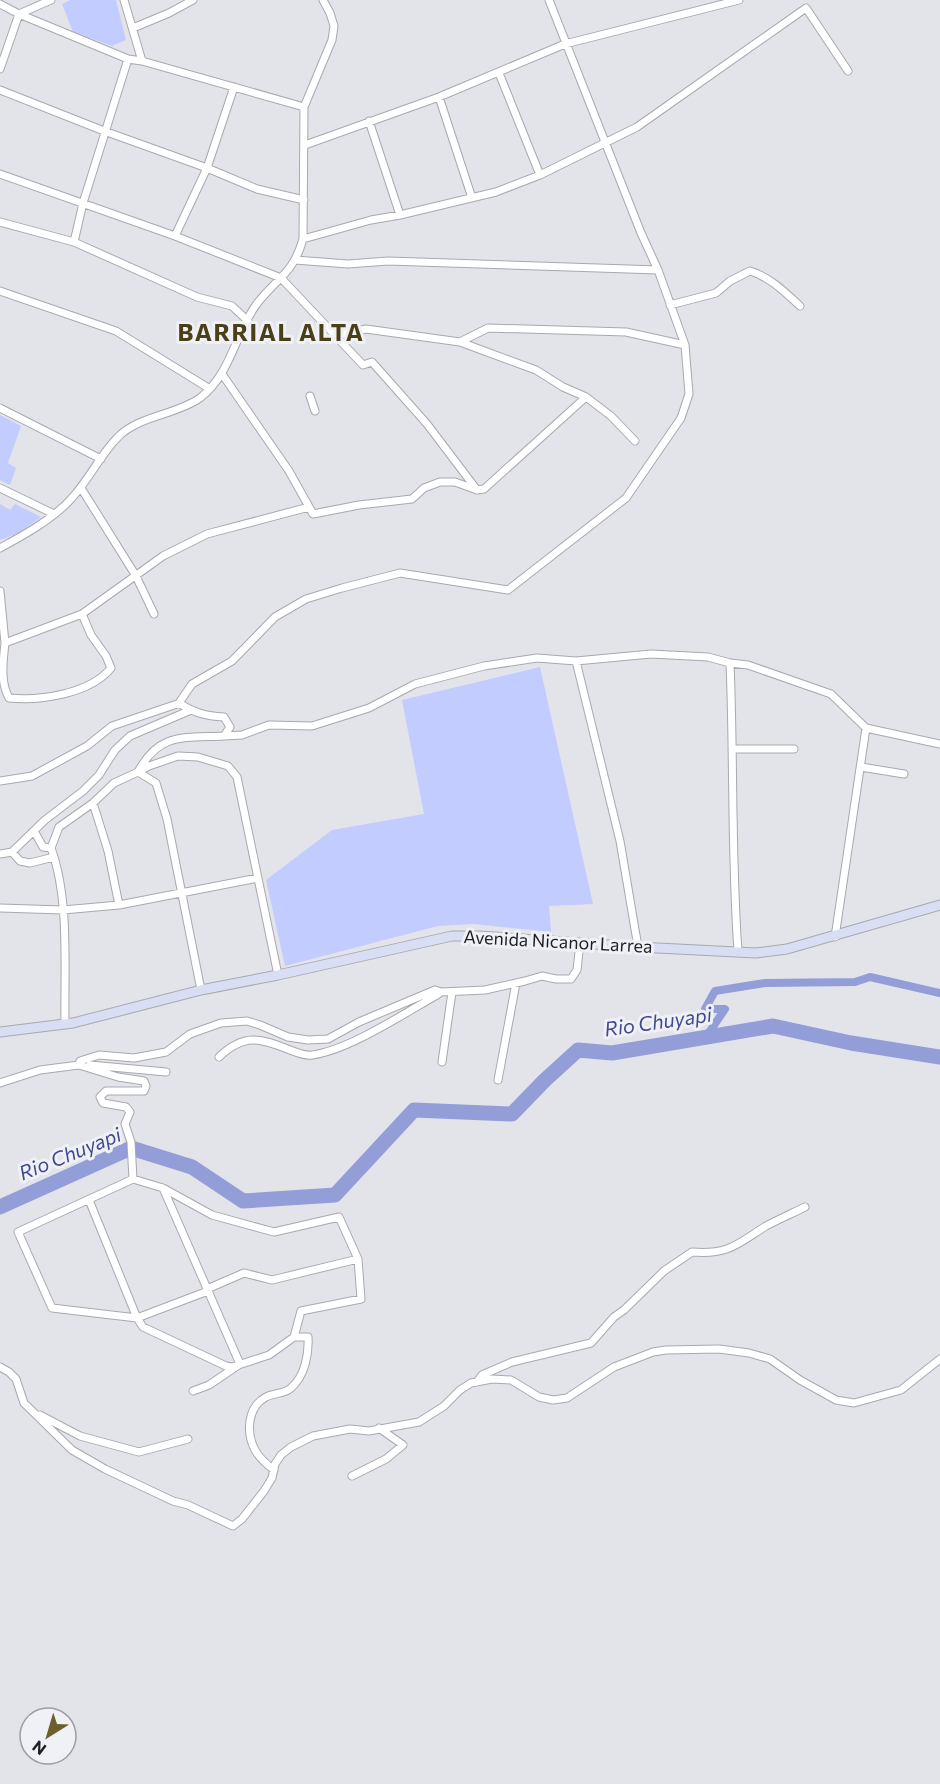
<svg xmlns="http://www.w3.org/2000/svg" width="940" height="1784" font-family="Commissioner,sans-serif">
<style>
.green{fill:#c2ccfe}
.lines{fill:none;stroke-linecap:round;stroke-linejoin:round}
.canal{stroke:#939ed8;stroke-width:8}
.river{stroke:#939ed8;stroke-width:15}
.street-casing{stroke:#a8a9af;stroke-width:9}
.secondary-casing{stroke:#a8a9af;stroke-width:11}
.street{stroke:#fff;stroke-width:7}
.secondary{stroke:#dadef4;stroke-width:9}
.labels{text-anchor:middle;stroke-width:6;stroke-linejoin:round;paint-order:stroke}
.street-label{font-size:18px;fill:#1f1f21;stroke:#eff1f7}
.water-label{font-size:20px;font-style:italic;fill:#404990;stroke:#eff1f7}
.district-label{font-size:24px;font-weight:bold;letter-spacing:1.5px;fill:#4a4017;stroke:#eff1f7}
</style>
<rect width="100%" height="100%" fill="#e2e4e9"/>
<path class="green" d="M70,0H116L126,40L112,46L73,32L62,4Z
M0,415L21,426L8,463L16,468L10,485L0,480Z
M0,504L10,510L15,504L41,517L19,533L0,540Z
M540,667L593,904L549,906L551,932L474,924L438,926L285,966L266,880L332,830L424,814L402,700Z"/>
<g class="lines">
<path class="canal" d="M706,1037L725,1009H705L715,991L765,983L855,982L870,977L940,993"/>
<path class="river" d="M0,1207L131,1148L192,1167L243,1201L335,1195L414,1110L512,1114L545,1080L578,1050L612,1053L773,1026L851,1043L940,1057"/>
<defs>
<path id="street" d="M124,0L142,61
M0,4L19,14L128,59L142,61L304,107
M133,28L169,13L193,0
M0,69L19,14L51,0
M499,73L540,175
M0,90L104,131L207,168L257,189L304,200
M439,97L472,198
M369,121L400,215
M305,145L439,97L565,44L739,0
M0,174L175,236L281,278L363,365L372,362L427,424L477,490
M0,222L74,242L197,297L232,306L248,321
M175,236L207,168L234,87
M303,239L371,220L400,215L496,192L540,175L637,127L806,8L848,71
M74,242L83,203L128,59
M295,260L348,264L388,261L658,270
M0,291L116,331L210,389
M670,305L716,293L730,281L750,271C770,277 786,293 800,306
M335,336L366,329L460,342L536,370L563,387L586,397L611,416L635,441
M460,342L488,328L626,332L685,345
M222,374L289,471L313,514L359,505L412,499L424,488L440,482H455L477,490L484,489L586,397
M310,396L315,411
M0,408L101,459
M0,488L54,514
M81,488L136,576L154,614
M0,548C24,535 53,519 71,499C89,480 100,455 118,437C138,416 176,415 200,398C231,374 235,334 256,305C276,278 293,275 303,239L304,107L332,40L334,26L330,13L323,0
M0,591L5,643
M82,614L91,635L106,656L111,668C90,694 40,701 9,698C0,682 3,662 5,643L82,614L163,556L207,534L309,507
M576,661L620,841L638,947
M730,663C734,759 731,856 738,951
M224,736L242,735L269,725L312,726L369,708L415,684L484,666L537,658L576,661L651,654L708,657L730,663L748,665L831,694L866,728L940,744
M734,749H794
M861,767L904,774
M138,772C159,732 184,738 224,736L230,727L224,717C206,716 194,713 179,703L192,684L232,661L275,617L306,599L342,588L400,573L508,590L626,498L681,418L689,394L685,345L658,270L641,233L549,0
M138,772L149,766L178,756L198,757L228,766L237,777L278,975
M0,781L32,776L87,746L112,726L180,703
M93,803L108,851L119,905
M34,831L43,847L51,848C70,899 64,970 65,1024
M51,848L59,827L93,803L114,783L138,772L156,783L167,819L201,990
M12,852L20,861L30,863L54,857
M0,854L12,852L45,820L83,791L99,775L115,750L130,736L191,710
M0,908L63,910L119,905L258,878
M835,937L866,728
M219,1057C244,1033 260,1038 290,1050C298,1053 304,1056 312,1055C349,1050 403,1014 437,995L441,992L485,990L525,981L542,976L556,979H571L577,970L580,943
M442,1062L452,992
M79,1065L80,1061L99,1055L134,1058L166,1052L190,1034L221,1023L247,1021L260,1025L288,1037L308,1040L328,1039L359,1022L435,990L441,992
M90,1065L166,1072
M498,1080L516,983
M0,1083L40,1070L79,1065L118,1077L144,1081L146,1086L144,1091H106L100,1097L103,1103L126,1107L130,1112L125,1124L131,1142L133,1179
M163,1188L212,1215L274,1232L339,1217L358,1259
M89,1200L137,1318L208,1291
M207,1289L244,1273L272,1280L358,1259L361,1299L301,1311L294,1337
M0,1367L9,1372L16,1379L24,1403L72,1450L105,1469L173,1501L188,1505L233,1526L242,1519L264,1491L272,1478L275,1464L281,1455L291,1447L313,1436L350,1429L369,1431L419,1422L444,1406L460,1390L471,1383L492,1379L511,1380L539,1397L553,1400L567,1398L614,1367L653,1352L666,1350L719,1349L749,1353L770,1359L800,1380L836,1400L854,1403L901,1390L940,1359
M477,1382L482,1375L512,1362L591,1343L614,1317L624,1310L664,1271L692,1252C729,1255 737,1244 766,1226C779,1219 793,1213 805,1207
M193,1391L209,1385L240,1364L163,1188L133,1179L18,1232L52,1308L137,1318L143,1327L226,1366L232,1367L269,1355L294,1337H308C309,1354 305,1376 291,1388C285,1394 273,1393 266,1397C247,1407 246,1433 255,1450C260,1459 266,1464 274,1470
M40,1415L80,1436L139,1452L188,1439
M352,1476L386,1459L403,1445L379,1428"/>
<path id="secondary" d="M0,1032L73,1023L201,990L278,975L452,936H480L638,947L756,953L787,949L940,905"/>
</defs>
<use href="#street" class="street-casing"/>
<use href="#secondary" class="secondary-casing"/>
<use href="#street" class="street"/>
<use href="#secondary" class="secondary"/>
</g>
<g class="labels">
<g class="street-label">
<text transform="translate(558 942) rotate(3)" y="6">Avenida Nicanor Larrea</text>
</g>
<g class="water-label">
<text transform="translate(658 1022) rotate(-8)" y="7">Rio Chuyapi</text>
<text transform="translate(70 1154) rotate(-22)" y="7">Rio Chuyapi</text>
</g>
<g class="district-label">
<text x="271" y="341">BARRIAL ALTA</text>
</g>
</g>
<g transform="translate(48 1736) rotate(217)"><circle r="28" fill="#eff1f7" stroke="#9c9da1" stroke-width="1.5"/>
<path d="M0-4.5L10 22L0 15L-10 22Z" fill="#6c5f2c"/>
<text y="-9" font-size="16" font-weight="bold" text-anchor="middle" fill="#1f1f21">N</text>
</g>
</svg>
